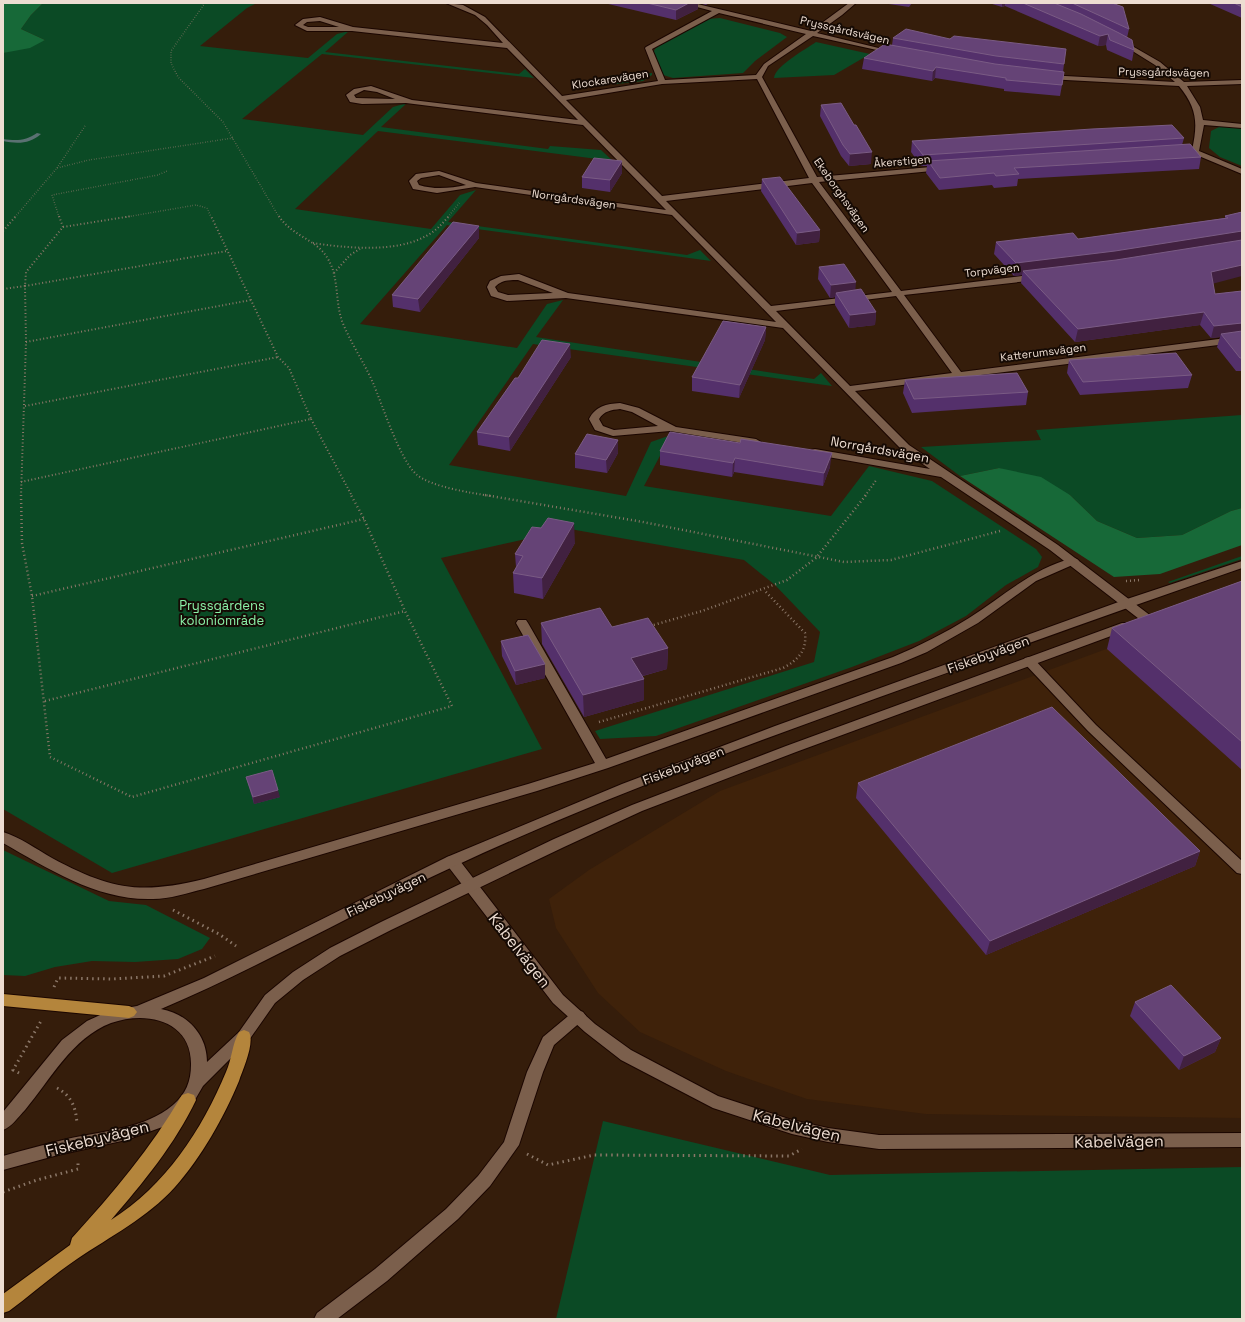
<svg xmlns="http://www.w3.org/2000/svg" width="1245" height="1322" font-family="'Space Grotesk',sans-serif">
<style>
.built{fill:#3f220a}
.green{fill:#0b4a25}
.forest{fill:#176938}
.lines{fill:none;stroke-linecap:round;stroke-linejoin:round}
.stream{fill:#5b7172;fill-rule:evenodd}
.lane-casing{stroke:#1b0600;stroke-width:2}
.street-casing{stroke:#1b0600;stroke-width:2}
.secondary-casing{stroke:#1b0600;stroke-width:2}
.highway-casing{stroke:#1b0600;stroke-width:2}
.path-far3{stroke:#8b7768;stroke-width:1.5;stroke-dasharray:0.5 2;stroke-linecap:butt}
.path-far2{stroke:#8b7768;stroke-width:2;stroke-dasharray:1 2.5;stroke-linecap:butt}
.path-far1{stroke:#8b7768;stroke-width:2.5;stroke-dasharray:1 3;stroke-linecap:butt}
.path{stroke:#8b7768;stroke-width:3;stroke-dasharray:1.5 4;stroke-linecap:butt}
.lane{fill:#7b5f4c;fill-rule:evenodd}
.street{fill:#7b5f4c;fill-rule:evenodd}
.secondary{fill:#7b5f4c;fill-rule:evenodd}
.highway{fill:#b4853c;fill-rule:evenodd}
.wall{fill:#54306b}
.shaded-wall{fill:#412140}
.building{fill:#654376;stroke:#7a5b84}
.labels{text-anchor:middle;stroke-width:4;stroke-linejoin:round;paint-order:stroke}
.far-street-label{font-size:11px;fill:#edddd2;stroke:#150a04}
.street-label{font-size:13px;fill:#edddd2;stroke:#150a04}
.park-label{font-size:13px;fill:#8af1a7;stroke:#150a04}
.near-street-label{font-size:16px;fill:#edddd2;stroke:#150a04}
</style>
<rect width="100%" height="100%" fill="#351d0b"/>
<path class="built" d="M1242,599V1118L926,1114L807,1099L726,1071L640,1032L598,993L556,928L549,899L589,870L720,791Z"/>
<path class="green" d="M43,3H257L247,8L200,46L308,58L337,34L349,31L325,52L519,74L525,69L534,78L322,54L242,119L363,135L393,107L407,103L381,127L548,149L550,146L601,150L613,161L378,131L295,209L431,229L460,195L476,190L448,222L687,255L700,250L711,261L447,225L360,324L517,348L547,304L563,300L536,337L814,379L821,373L832,386L533,344L449,465L626,496L651,442L671,435L644,486L831,516L869,466L932,481L1036,549L1042,557L1038,567L1006,585L966,616L919,641L852,667L656,736L600,739L595,731L814,662L820,632L775,585L744,560L570,529L441,558L542,749L112,873L3,809V53L45,40L21,29L31,15Z
M720,18L780,33L787,37L755,61L743,73L673,78L663,75L653,53L656,47L707,19Z
M816,42L870,54L834,75L774,78C775,66 806,49 816,42Z
M652,73V75L643,81L617,84L608,76Z
M1221,126L1242,127V166L1220,157L1209,148L1211,131Z
M1242,415V508L1231,511L1182,535L1137,538L1097,521L1070,495L999,468L960,476L921,447L1041,440L1036,430Z
M1242,556V559L1170,583L1168,582Z
M3,850L109,901L146,905L210,938L202,949L178,959L135,962L92,961L55,967L25,976L3,975Z
M603,1121L830,1175L1242,1167V1319H556Z"/>
<path class="forest" d="M3,3H43L31,15L21,29L45,40L30,48L3,53Z
M999,468L1041,477L1070,495L1097,521L1137,538L1182,535L1231,511L1242,508V545L1160,574L1114,577L960,476Z"/>
<g class="lines">
<path class="stream" d="M37,133L41,134C30,144 17,144 3,141V139C16,141 26,141 37,133Z"/>
<defs>
<path id="lane" d="M1073,558L1077,559L1079,561L1077,563L1036,581L978,623L927,652L901,663L608,768L537,791L204,889C187,893 170,899 153,899C98,901 49,869 3,843V832C20,837 36,849 52,858C110,889 139,895 204,879L528,784L595,763L516,623L518,620H526L528,623L606,759L893,657C919,646 945,633 969,618C1004,596 1033,568 1073,558Z
M1029,657L1033,658L1096,725L1242,861V874L1237,873L1088,731L1025,664L1023,661L1025,658Z
M578,1010L583,1012L586,1016L583,1020L554,1045L543,1072L519,1145L490,1186L458,1219L387,1281L337,1319H314L317,1313L375,1269L446,1209L478,1176L504,1142L527,1072L543,1037L573,1012Z"/>
<path id="street" d="M446,3L463,5L485,17L562,96L658,81L645,48L646,47L712,11L682,3H693L811,31L849,3H856L842,15L817,33L895,52V54L813,36L768,66L762,77L817,177L942,166L946,168L942,170L819,182L901,291L1037,274L1041,277L1037,280L904,295L961,372L1242,336V342L855,391L909,445L1058,545L1151,616L1153,619L1151,622H1143L1050,550L941,477L811,454L810,452L811,450L815,449L930,469L901,449L783,328L566,298L507,301L491,296L487,287L490,281L501,276L519,274L568,293L776,322L672,215L475,187L437,193L413,189L409,181L416,174L439,171L476,183L666,210L583,125L406,103L362,104L350,102L346,95L354,89L371,86L412,100L578,120L507,48L352,31H307L295,25L303,19L320,17L353,27L503,43L487,25L475,15ZM719,13L806,34L764,64L756,75L665,80L652,49ZM320,21L339,27H308L303,25L307,22ZM757,79L809,178L662,196L566,100L662,84ZM364,90L377,92L395,99L356,98L354,95ZM439,175L466,185C451,188 435,190 419,185L417,181L421,178ZM812,183L892,292L771,306L666,201ZM518,280L553,293L508,295L498,292L495,287C501,280 510,280 518,280ZM896,296L952,373L850,386L776,311Z
M1120,39L1160,62L1184,82L1242,80V84L1187,86L1200,107L1203,120L1242,124V128L1204,125L1199,151L1242,169V174L1194,154H1178V150H1192C1198,123 1197,108 1179,86L1047,79L1044,77L1047,75L1175,82L1155,65L1118,42L1117,41Z
M620,403L639,408L676,427L756,439L761,442L756,445L670,431L613,436L595,430L589,419C596,406 606,404 620,403ZM620,409L632,412L658,426L614,430L603,426L599,419C604,411 611,410 620,409Z
M452,856L457,857L563,995L595,1024L631,1050L718,1096L792,1120L828,1128L879,1135L1242,1133V1147L879,1149L828,1142L792,1134L713,1108L621,1060L585,1032L553,1003L447,865L445,861L447,857Z"/>
<path id="secondary" d="M1242,561V568C1120,610 999,654 877,698C736,749 593,802 457,865C357,911 262,966 161,1009C188,1014 207,1035 207,1062L239,1032L265,995L293,972L330,948L381,922L554,839L632,805L786,746L1122,623H1130L1132,626L1130,629L796,752L642,811L564,847L391,930L340,956L303,980L275,1003L249,1040L203,1086L189,1110L168,1125L126,1140L58,1155L3,1170V1156C24,1150 46,1144 67,1139C102,1131 145,1129 173,1105C186,1094 191,1081 191,1065C192,1021 147,1010 111,1023C72,1038 51,1079 25,1110C18,1117 12,1127 3,1130V1112L62,1040L87,1021L109,1011L137,1006L204,978L447,857L622,784L775,726L1124,600Z"/>
<path id="highway" d="M3,994L129,1006L134,1008L137,1012L134,1016L129,1018L3,1006Z
M244,1030L249,1032C255,1043 243,1069 239,1081C224,1117 201,1158 175,1187C147,1218 111,1236 77,1259C53,1275 32,1294 9,1311L3,1313V1294L70,1245L72,1238C113,1193 151,1148 182,1095L188,1093L194,1095L196,1100C175,1144 143,1183 111,1220C165,1186 202,1130 226,1072C232,1059 232,1044 239,1032Z"/>
</defs>
<use href="#lane" class="lane-casing"/>
<use href="#street" class="street-casing"/>
<use href="#secondary" class="secondary-casing"/>
<use href="#highway" class="highway-casing"/>
<path class="path-far3" d="M205,3L171,51V63L178,77L223,122L279,217
M57,168L85,126
M15,217L57,168L89,160L233,138
M59,217L52,195L158,175L167,171
M126,217L196,205L207,208L211,217
M448,217L460,202"/>
<path class="path-far2" d="M279,216C291,236 317,239 328,259C339,277 335,301 342,321C350,342 364,362 373,383C383,406 399,458 416,474C430,487 472,493 491,496
M63,227L132,216
M3,231L16,216
M313,243C345,248 397,253 426,236C436,231 442,224 449,216
M334,273L350,255L360,249
M3,289L25,286L26,272L63,227L59,216
M26,342L251,300
M25,406L278,357
M311,419L352,496
M21,482L311,419L289,368L278,357L211,216
M21,496L26,342L25,286L227,251
M865,496L877,479"/>
<path class="path-far1" d="M21,495L22,543L32,596L50,757L132,797L452,706L405,611L364,519L351,495
M485,495L643,522L844,562L891,560L1000,531
M1126,581L1140,580
M32,596L364,519
M650,626L702,611L787,580L816,558L866,495
M45,701L405,611
M599,722L783,668C798,660 807,651 805,633L764,590"/>
<path class="path" d="M173,910L219,934L236,946
M54,987L58,978L112,979L164,976L215,956
M19,1073L13,1070L41,1021
M57,1088C72,1096 76,1108 77,1124
M527,1154L548,1165L594,1155L789,1156L802,1149
M3,1192L37,1180L78,1169V1163"/>
<use href="#lane" class="lane"/>
<use href="#street" class="street"/>
<use href="#secondary" class="secondary"/>
<use href="#highway" class="highway"/>
</g>
<path class="wall" d="M604,3H698V9L676,20Z
M699,3H709L706,5Z
M882,3H912L909,7Z
M989,3H1112L1129,29L1127,38L1134,50L1132,61L1107,50L1106,45L1098,46L1005,6L1002,7Z
M1208,3H1242V18Z
M893,38L1064,64L1063,72L1062,85L1060,96L1004,91V89L935,78L932,81L862,69L864,58L892,45Z
M821,105L871,164L849,166L841,156L820,116Z
M1184,138L1182,145L1201,157L1199,169L1018,179L1017,186L994,188L992,185L939,190L926,173L927,166H921L911,152L912,141Z
M622,173L610,192L582,188V177Z
M762,179L820,230L819,242L796,245L761,191Z
M1242,212L1213,283L1215,294L1242,291V371H1236L1217,347L1220,337L1211,338L1200,325L1075,342L1021,283L1022,275L1014,276L994,254L996,242L1078,239L1128,232L1225,218V216Z
M479,226V238L420,312L393,307L392,295Z
M819,267L855,290L876,312L875,325L849,328L835,305V297L830,298L818,279Z
M766,327L765,340L739,398L692,391V377Z
M571,357L510,451L478,445L477,432L518,378Z
M1069,360L1192,375L1188,388L1080,395L1067,373Z
M905,380L1028,392L1026,405L912,413L903,393Z
M618,440V453L607,473L575,468V454Z
M660,451L830,467L823,486L734,472L732,477L660,465Z
M541,528L575,543L543,599L514,593L513,573L516,567L515,554Z
M1242,581V770L1107,649L1112,628Z
M541,623L612,627L668,648L667,669L643,676L644,700L584,717L542,644Z
M501,641L545,678L516,685L502,656Z
M246,777L280,797L254,804Z
M858,783L1200,851L1195,866L986,955L856,798Z
M1135,1002L1221,1038L1215,1052L1179,1070L1130,1016Z"/>
<path class="shaded-wall" d="M689,3H698V9L676,20V10Z
M1002,3H1005V6L1002,7Z
M1108,34L1106,45L1098,46L1100,36Z
M936,67L935,78L932,81L933,71Z
M872,152L871,164L849,166L850,154Z
M622,161V173L610,192V180Z
M479,226V238L420,312L418,299Z
M820,230L819,242L796,245L797,233Z
M1242,231V243L1026,274L1023,271L1022,275L1014,276L1016,263Z
M1242,265V276L1208,285L1211,272Z
M856,282L855,295L836,293L835,297L830,298L831,285Z
M876,312L875,325L849,328L850,315Z
M1204,312L1200,325L1075,342L1078,329Z
M1242,323V335L1221,334L1220,337L1211,338L1214,326Z
M766,327L765,340L739,398L740,385Z
M570,344L571,357L510,451L509,437Z
M618,440V453L607,473L606,460Z
M832,453L830,467L823,486L824,473Z
M735,458L734,472L732,477L733,463Z
M574,523L575,543L543,599L542,578Z
M668,648L667,669L631,679V658Z
M545,664V678L516,685L515,671Z
M644,679V700L584,717L583,695Z
M278,790L280,797L254,804L253,797Z
M1200,851L1195,866L986,955L990,941Z
M1221,1038L1215,1052L1179,1070L1184,1056Z"/>
<path class="building" d="M647,3H689L676,10Z
M1023,3H1054L1081,14L1119,33L1132,40L1134,50L1110,40L1108,34L1100,36Z
M1072,3H1112L1123,7L1129,29Z
M1234,3H1242V7Z
M906,29L950,39L954,36L1066,49L1064,64L996,56L893,38Z
M885,44L995,64L1064,72L1062,85L1006,80V78L936,67L933,71L864,58Z
M841,103L854,125H856L872,152L850,154L843,145L821,105Z
M1172,125L1184,138L923,155L912,141L1092,129Z
M1190,144L1201,157L1014,168L1019,174L996,176L994,173L940,178L928,161Z
M594,158L622,161L610,180L582,177Z
M780,177L820,230L797,233L762,179Z
M1242,212V231L1115,251L1016,263L996,242L1073,233L1078,239L1228,218L1225,216Z
M453,222L479,226L418,299L392,295Z
M1242,240V265L1211,272L1215,294L1242,291V323L1214,326L1204,312L1078,329L1023,271L1116,260Z
M844,264L856,282L831,285L819,267Z
M861,289L876,312L850,315L836,293Z
M723,321L766,327L740,385L692,377Z
M1242,331V358H1240L1221,334Z
M542,340L570,344L509,437L477,432L515,378H518Z
M1176,353L1192,375L1083,382L1069,360Z
M1017,373L1028,392L914,399L905,380Z
M670,432L740,443L741,439L832,453L824,473L735,458L733,463L660,451Z
M587,434L618,440L606,460L575,454Z
M548,518L574,523L542,578L513,573L523,556L515,554L532,527L541,528Z
M1242,581V742L1112,628Z
M600,608L612,627L648,618L668,648L631,658L644,679L583,695L541,623Z
M528,635L545,664L515,671L501,641Z
M1052,707L1200,851L990,941L858,783Z
M272,770L278,790L253,797L246,777Z
M1171,985L1221,1038L1184,1056L1135,1002Z"/>
<g class="labels">
<g class="far-street-label">
<text transform="translate(845 30) rotate(13)" y="4">Pryssgårdsvägen</text>
<text transform="translate(1164 72) rotate(1)" y="4">Pryssgårdsvägen</text>
<text transform="translate(610 79) rotate(-9)" y="4">Klockarevägen</text>
<text transform="translate(902 161) rotate(-5)" y="4">Åkerstigen</text>
<text transform="translate(842 195) rotate(55)" y="4">Ekeborghsvägen</text>
<text transform="translate(574 199) rotate(8)" y="4">Norrgårdsvägen</text>
<text transform="translate(992 270) rotate(-7)" y="4">Torpvägen</text>
<text transform="translate(1043 352) rotate(-7)" y="4">Katterumsvägen</text>
</g>
<g class="street-label">
<text transform="translate(880 449) rotate(10)" y="5">Norrgårdsvägen</text>
<text transform="translate(988 654) rotate(-20)" y="5">Fiskebyvägen</text>
<text transform="translate(683 765) rotate(-21)" y="5">Fiskebyvägen</text>
<text transform="translate(386 894) rotate(-26)" y="5">Fiskebyvägen</text>
</g>
<g class="park-label">
<text x="222" y="610">Pryssgårdens<tspan x="222" dy="15">koloniområde</tspan></text>
</g>
<g class="near-street-label">
<text transform="translate(520 950) rotate(52)" y="6">Kabelvägen</text>
<text transform="translate(797 1125) rotate(14)" y="6">Kabelvägen</text>
<text transform="translate(97 1138) rotate(-14)" y="6">Fiskebyvägen</text>
<text transform="translate(1119 1141) rotate(-1)" y="6">Kabelvägen</text>
</g>
</g>
<rect width="1245" height="1322" fill="none" stroke="#edddd2" stroke-width="8"/>
</svg>
